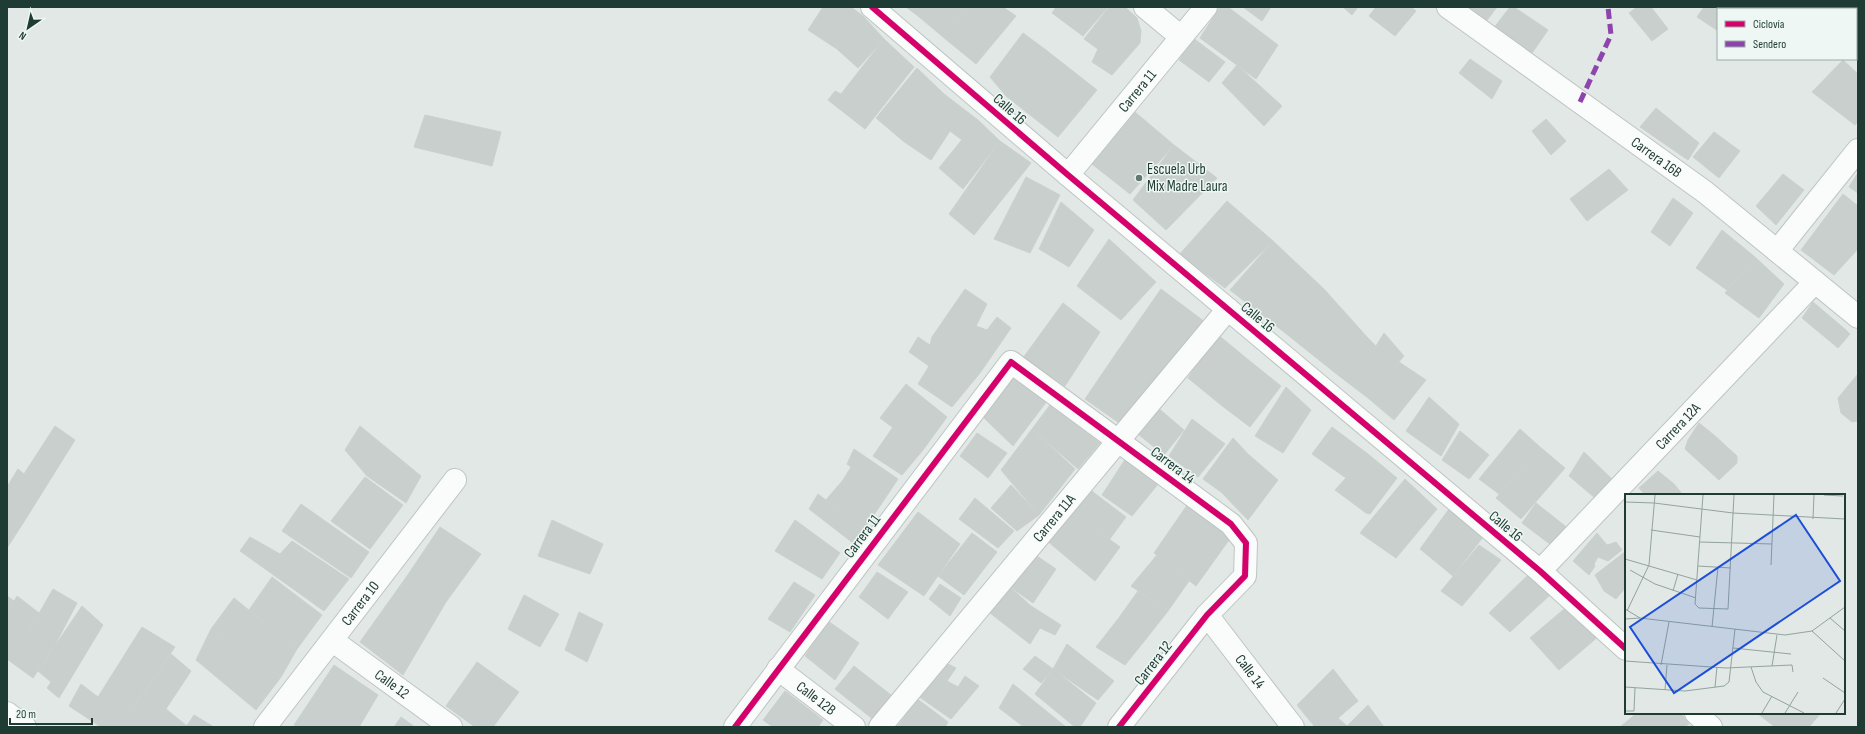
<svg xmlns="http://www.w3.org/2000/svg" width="1865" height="734" font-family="'Sofia Sans Condensed',sans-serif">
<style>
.building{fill:#c8cfcc;stroke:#cad1ce}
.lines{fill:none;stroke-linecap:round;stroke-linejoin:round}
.minor-casing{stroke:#bec5c2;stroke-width:24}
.minor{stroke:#fafcfb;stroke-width:22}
.quiet{stroke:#8e44ad;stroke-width:5;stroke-dasharray:10 5;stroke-linecap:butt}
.cycleway-casing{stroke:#eef7f3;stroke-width:8}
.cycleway{stroke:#d6006c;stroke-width:6}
.poi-dot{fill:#627872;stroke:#eef7f3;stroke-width:1.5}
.labels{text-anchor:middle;stroke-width:3;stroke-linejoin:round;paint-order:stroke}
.street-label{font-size:15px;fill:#1e3b34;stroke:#eef7f3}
.poi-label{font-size:15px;fill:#1e3b34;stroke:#eef7f3;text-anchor:start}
.inset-road{fill:none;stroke:#93a39e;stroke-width:1}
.view{fill:#1d4ed8;fill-opacity:0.15;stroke:#1d4ed8;stroke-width:2}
.inset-edge{fill:none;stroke:#1e3b34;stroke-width:2}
</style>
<rect width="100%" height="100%" fill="#e1e8e5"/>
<path class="building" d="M823,7H851L863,16L837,49L808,30Z
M906,7H924L918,16Z
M924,7H967L943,37L918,16Z
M965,7H1003L1016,16L976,64L943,37Z
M1056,7H1108L1083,36L1052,13Z
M1109,7H1125L1137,18L1141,31L1140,43L1112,75L1092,62L1098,49L1084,39Z
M1220,7H1228L1278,45L1256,79L1200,38Z
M1243,7H1271L1262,21Z
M1343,7H1358L1352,15Z
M1376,7H1411L1416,11L1395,36L1369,16Z
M1457,7H1497L1482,27Z
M1510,7H1514L1548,30L1530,56L1493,29Z
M1637,7H1651L1668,29L1652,41L1629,13Z
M1704,7H1742L1741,9H1718V31L1697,17Z
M1742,7H1762L1765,9H1741Z
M863,16L884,39L858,68L837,49Z
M1023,33L1046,50L1006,96L990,77Z
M1193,38L1225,62L1209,82L1179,60Z
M884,39L914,67L865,129L828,100L835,91L841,94Z
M1046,50L1097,90L1058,137L1006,96Z
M1470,59L1502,81L1492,99L1459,73Z
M1843,60L1858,74V121L1855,125L1812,92Z
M1237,65L1282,106L1264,126L1222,83Z
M917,68L944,94L903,141L876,118Z
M944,94L978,120L962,140L950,131L931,160L903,141Z
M1656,108L1699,143L1688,160L1640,127Z
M1135,112L1174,145L1130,194L1092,164Z
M425,115L501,132L492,166L414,147Z
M1546,119L1566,141L1551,155L1532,131Z
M978,120L1000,141L963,189L939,168Z
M1714,132L1740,151L1719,178L1693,157Z
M1000,141L1031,163L974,235L949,214Z
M1174,145L1217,178L1166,230L1133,200Z
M1609,169L1628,190L1587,221L1570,199Z
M1858,173V193L1849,187Z
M1783,174L1804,190L1776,225L1756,206Z
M1026,177L1060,195L1030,253L994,239Z
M1843,194L1858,206V249L1834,275L1801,250Z
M1673,198L1693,213L1670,246L1651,232Z
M1227,201L1273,241L1225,288L1179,255Z
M1061,202L1094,230L1069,267L1039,249Z
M1722,230L1755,257L1727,290L1696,268Z
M1109,239L1156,282L1121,320L1077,286Z
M1273,241L1324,289L1284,332L1230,290Z
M1755,257L1784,284L1759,318L1725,293Z
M965,289L987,304L976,326L987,330L997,317L1011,328L980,373L932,337Z
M1161,289L1205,322L1152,383L1117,352Z
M1324,289L1367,337L1334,372L1284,332Z
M1813,302L1846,330L1850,334L1838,348L1802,318Z
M1063,303L1100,332L1065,386L1023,358Z
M1384,333L1404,356L1368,398L1334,372L1367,337L1376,346Z
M1217,334L1251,362L1221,405L1188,378Z
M918,337L930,345L932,337L980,373L952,407L918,384L929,366L909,352Z
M1117,352L1152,383L1122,425L1085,399Z
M1251,362L1281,386L1250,427L1221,405Z
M1399,362L1426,380L1394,420L1368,398Z
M1858,374V421L1852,422L1841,413L1838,398Z
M1012,376L1047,401L1013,446L983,417Z
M906,384L947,417L923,450L880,418Z
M1286,387L1311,410L1283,453L1255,436Z
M1429,397L1459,424L1441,456L1406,431Z
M1050,405L1100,443L1078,469L1032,429Z
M1157,407L1184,430L1164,455L1138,434Z
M1192,419L1225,444L1198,477L1169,456Z
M1699,423L1714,435L1737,456V463L1719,480L1685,449L1688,440Z
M55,426L75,440L27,517L7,502V487L18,469L24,474Z
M360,426L421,476L406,503L367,476L345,450Z
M893,427L923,450L902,475L873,456Z
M1332,427L1368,454L1346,478L1312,454Z
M1032,429L1075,469L1039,515L1001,470Z
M1520,429L1540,447L1499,494L1479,479Z
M1460,431L1489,455L1469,479L1442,460Z
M977,433L1007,453L988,478L960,456Z
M1233,438L1248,454L1221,492L1203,479Z
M1540,447L1565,468L1521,519L1496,498Z
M854,449L898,479L880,506L843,480L851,467L847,464Z
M1584,452L1616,483L1601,503L1569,476Z
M1248,454L1278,480L1248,520L1221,492Z
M1368,454L1397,478L1370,514L1366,513L1335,490Z
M1126,458L1159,483L1132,516L1102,495Z
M1658,471L1674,484L1683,495H1645L1639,488Z
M365,477L403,505L370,549L331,521Z
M1405,479L1437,509L1396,558L1360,533Z
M843,480L880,506L864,529L825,501Z
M1011,485L1039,515L1017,531L991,508Z
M1089,489L1126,517L1109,540L1071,511Z
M818,494L864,529L853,543L809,509Z
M975,498L1014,531L998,548L959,519Z
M1190,501L1229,540L1196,586L1154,553Z
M7,502L27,517L7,548Z
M1536,503L1569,529L1555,548L1522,523Z
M301,504L369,552L351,578L282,531Z
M1449,509L1483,537L1453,576L1420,549Z
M1071,511L1120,547L1095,581L1046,540Z
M918,512L960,544L924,596L878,565Z
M552,520L603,544L590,574L538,556Z
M795,520L840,553L822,579L775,551Z
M440,527L481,554L446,602L407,576Z
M972,533L997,552L964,595L938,576Z
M1597,533L1607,545L1616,542L1622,550L1608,561L1598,557L1594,564L1595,566L1589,575L1573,561Z
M250,537L280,554L292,541L349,579L324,611L240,551Z
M1479,545L1501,560L1462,606L1441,591Z
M1626,551V587L1616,599L1604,591L1595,575Z
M1034,554L1056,569L1033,603L1009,586Z
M1157,555L1189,581L1168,611L1131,586Z
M877,572L908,592L888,619L859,597Z
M1529,574L1550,595L1510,632L1489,613Z
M407,576L446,602L403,675L360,642Z
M272,577L322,615L297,649L249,610Z
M794,582L815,595L790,632L768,619Z
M940,584L961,598L950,616L929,599Z
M1009,586L1031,606L1061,625L1055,635L1040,628L1030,644L990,613Z
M53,589L77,603L54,647L33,678L11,662Z
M1138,591L1168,611L1146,639L1118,619Z
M524,595L559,614L540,647L508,629Z
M7,596L14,601L7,614Z
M17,596L39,613L11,662L7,659V614Z
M234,598L297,649L281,677L211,629Z
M1570,604L1599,636L1559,670L1530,638Z
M82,606L103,625L59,698L47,688L51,682L38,671Z
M579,612L603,624L587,662L565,650Z
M1118,619L1146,639L1125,665L1096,647Z
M828,621L859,643L835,680L805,656Z
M142,627L175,647L120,727H101L69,706L81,684L98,697Z
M211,629L281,677L256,710L196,660Z
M1067,644L1114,681L1098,700L1053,669Z
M171,654L191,671L154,727H120Z
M1035,656L1053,669L1041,683L1023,669Z
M477,662L519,692L493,727H475L446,706Z
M944,662L956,668L947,681L958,687L965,676L979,686L951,719L918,696Z
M334,665L378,695L359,727H298L294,725Z
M854,666L891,695L874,720L835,689Z
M1053,669L1096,703L1080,727H1075L1035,694Z
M1333,669L1358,701L1338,718L1347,726L1368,705L1384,727H1315L1297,705Z
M1013,684L1066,727H1024L999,708Z
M785,691L823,720L818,727H773L763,720Z
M916,698L948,722L945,727H921L905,716Z
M166,709L187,726L186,727H154Z
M1637,713H1681L1689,724L1684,727H1620Z
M1757,713H1821L1809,727H1775Z
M194,715L214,727H186Z
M905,716L921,727H897Z
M401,717L415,727H394Z"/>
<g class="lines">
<defs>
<g id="minor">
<path d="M872,7L1068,175L1540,571L1626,649"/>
<path d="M1145,7L1181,37"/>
<path id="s1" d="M1448,7L1705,192L1858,317"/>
<path d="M1835,7L1837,9"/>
<path d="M1856,23L1858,24"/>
<path id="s2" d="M1068,175L1206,7"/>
<path d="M1777,251L1858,150"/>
<path id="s3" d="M1540,571L1815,282"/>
<path id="s4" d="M1207,615L1293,727"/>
<path id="s5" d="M333,641L451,727"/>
<path id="s6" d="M778,669L854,727"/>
<path d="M7,713L25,727"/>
<path d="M1696,713L1711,727"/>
<path id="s7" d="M265,727L455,480"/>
<path d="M735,727L1011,362L1231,524L1246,543L1245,576L1207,615L1119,727"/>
<path id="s8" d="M880,727L1228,309"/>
</g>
</defs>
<use href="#minor" class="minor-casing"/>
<use href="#minor" class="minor"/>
<path class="quiet" d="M1580,102L1611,35L1608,7"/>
<defs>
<path id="cycleway" d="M872,7L1068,175L1540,571L1626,649
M735,727L1011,362L1231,524L1246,543L1245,576L1207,615L1119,727"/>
</defs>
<use href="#cycleway" class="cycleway-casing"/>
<use href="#cycleway" class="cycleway"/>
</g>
<circle class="poi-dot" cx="1139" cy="178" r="4"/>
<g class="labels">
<g class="street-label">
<text dy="5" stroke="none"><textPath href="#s2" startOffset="109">Carrera 11</textPath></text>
<text transform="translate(1010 109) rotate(41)" y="5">Calle 16</text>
<text dy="5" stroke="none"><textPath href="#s1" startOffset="257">Carrera 16B</textPath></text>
<text transform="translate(1258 317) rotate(40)" y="5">Calle 16</text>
<text dy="5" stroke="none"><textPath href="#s3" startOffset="200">Carrera 12A</textPath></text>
<text transform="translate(1173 465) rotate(37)" y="5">Carrera 14</text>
<text dy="5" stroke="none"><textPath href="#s8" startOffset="272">Carrera 11A</textPath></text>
<text transform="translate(1506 526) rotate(40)" y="5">Calle 16</text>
<text transform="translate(862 536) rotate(-53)" y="5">Carrera 11</text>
<text dy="5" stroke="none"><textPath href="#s7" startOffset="156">Carrera 10</textPath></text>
<text transform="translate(1153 663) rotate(-52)" y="5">Carrera 12</text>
<text dy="5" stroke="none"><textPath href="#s4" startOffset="71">Calle 14</textPath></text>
<text dy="5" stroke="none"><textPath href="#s5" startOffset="73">Calle 12</textPath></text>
<text dy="5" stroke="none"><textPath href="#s6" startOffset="48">Calle 12B</textPath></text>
</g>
<g class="poi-label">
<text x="1147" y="174">Escuela Urb<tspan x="1147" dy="17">Mix Madre Laura</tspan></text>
</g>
</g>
<g transform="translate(1625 494)">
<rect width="220" height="220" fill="#e1e8e5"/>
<path class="inset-road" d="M78,1L70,110L74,114L103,115L109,1M199,1L218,2M0,8L29,9L108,19L220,25M188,25L189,1M26,36L75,43M75,48L147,50M0,65L72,86M146,71L149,1M73,72L106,74M5,76L30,90L71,104M48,97L53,80M0,115L15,124L160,141L187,137L220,113M2,117L24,71L30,1M205,124L220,137M0,125L15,124M87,133L93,73M187,137L220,167M108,154L166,160M0,167L101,174L167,171L168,178M36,171L44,128M147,172L152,141M126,173L131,188L138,198L179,219M198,184L220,199M0,193L60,197L99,192L104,188L110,135M90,193L92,173M40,196L42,171M0,217H9L10,194M137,219L147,202M160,219L173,198M211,219L220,205"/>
<path class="view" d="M171,21L215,87L49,199L5,133Z"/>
<rect width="220" height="220" class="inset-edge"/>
</g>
<rect width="1865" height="734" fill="none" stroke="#1e3b34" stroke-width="16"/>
<rect x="1717" y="8" width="140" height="52" fill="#eef7f3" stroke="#9baca7"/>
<rect x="1725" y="21" width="20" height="6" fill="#d6006c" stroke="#9baca7"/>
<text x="1753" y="28" font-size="12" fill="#1e3b34">Ciclovía</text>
<rect x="1725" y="41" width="20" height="6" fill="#8e44ad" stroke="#9baca7"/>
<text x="1753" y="48" font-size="12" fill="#1e3b34">Sendero</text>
<g transform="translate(28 28) rotate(214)" stroke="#eef7f3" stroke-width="3" paint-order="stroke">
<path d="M0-3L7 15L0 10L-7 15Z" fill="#1e3b34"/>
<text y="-6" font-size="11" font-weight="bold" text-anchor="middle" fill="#1e3b34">N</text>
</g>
<path d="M10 718v6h82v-6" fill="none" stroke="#1e3b34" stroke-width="2"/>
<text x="16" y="718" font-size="12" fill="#1e3b34" stroke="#eef7f3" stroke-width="3" paint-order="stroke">20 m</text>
</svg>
